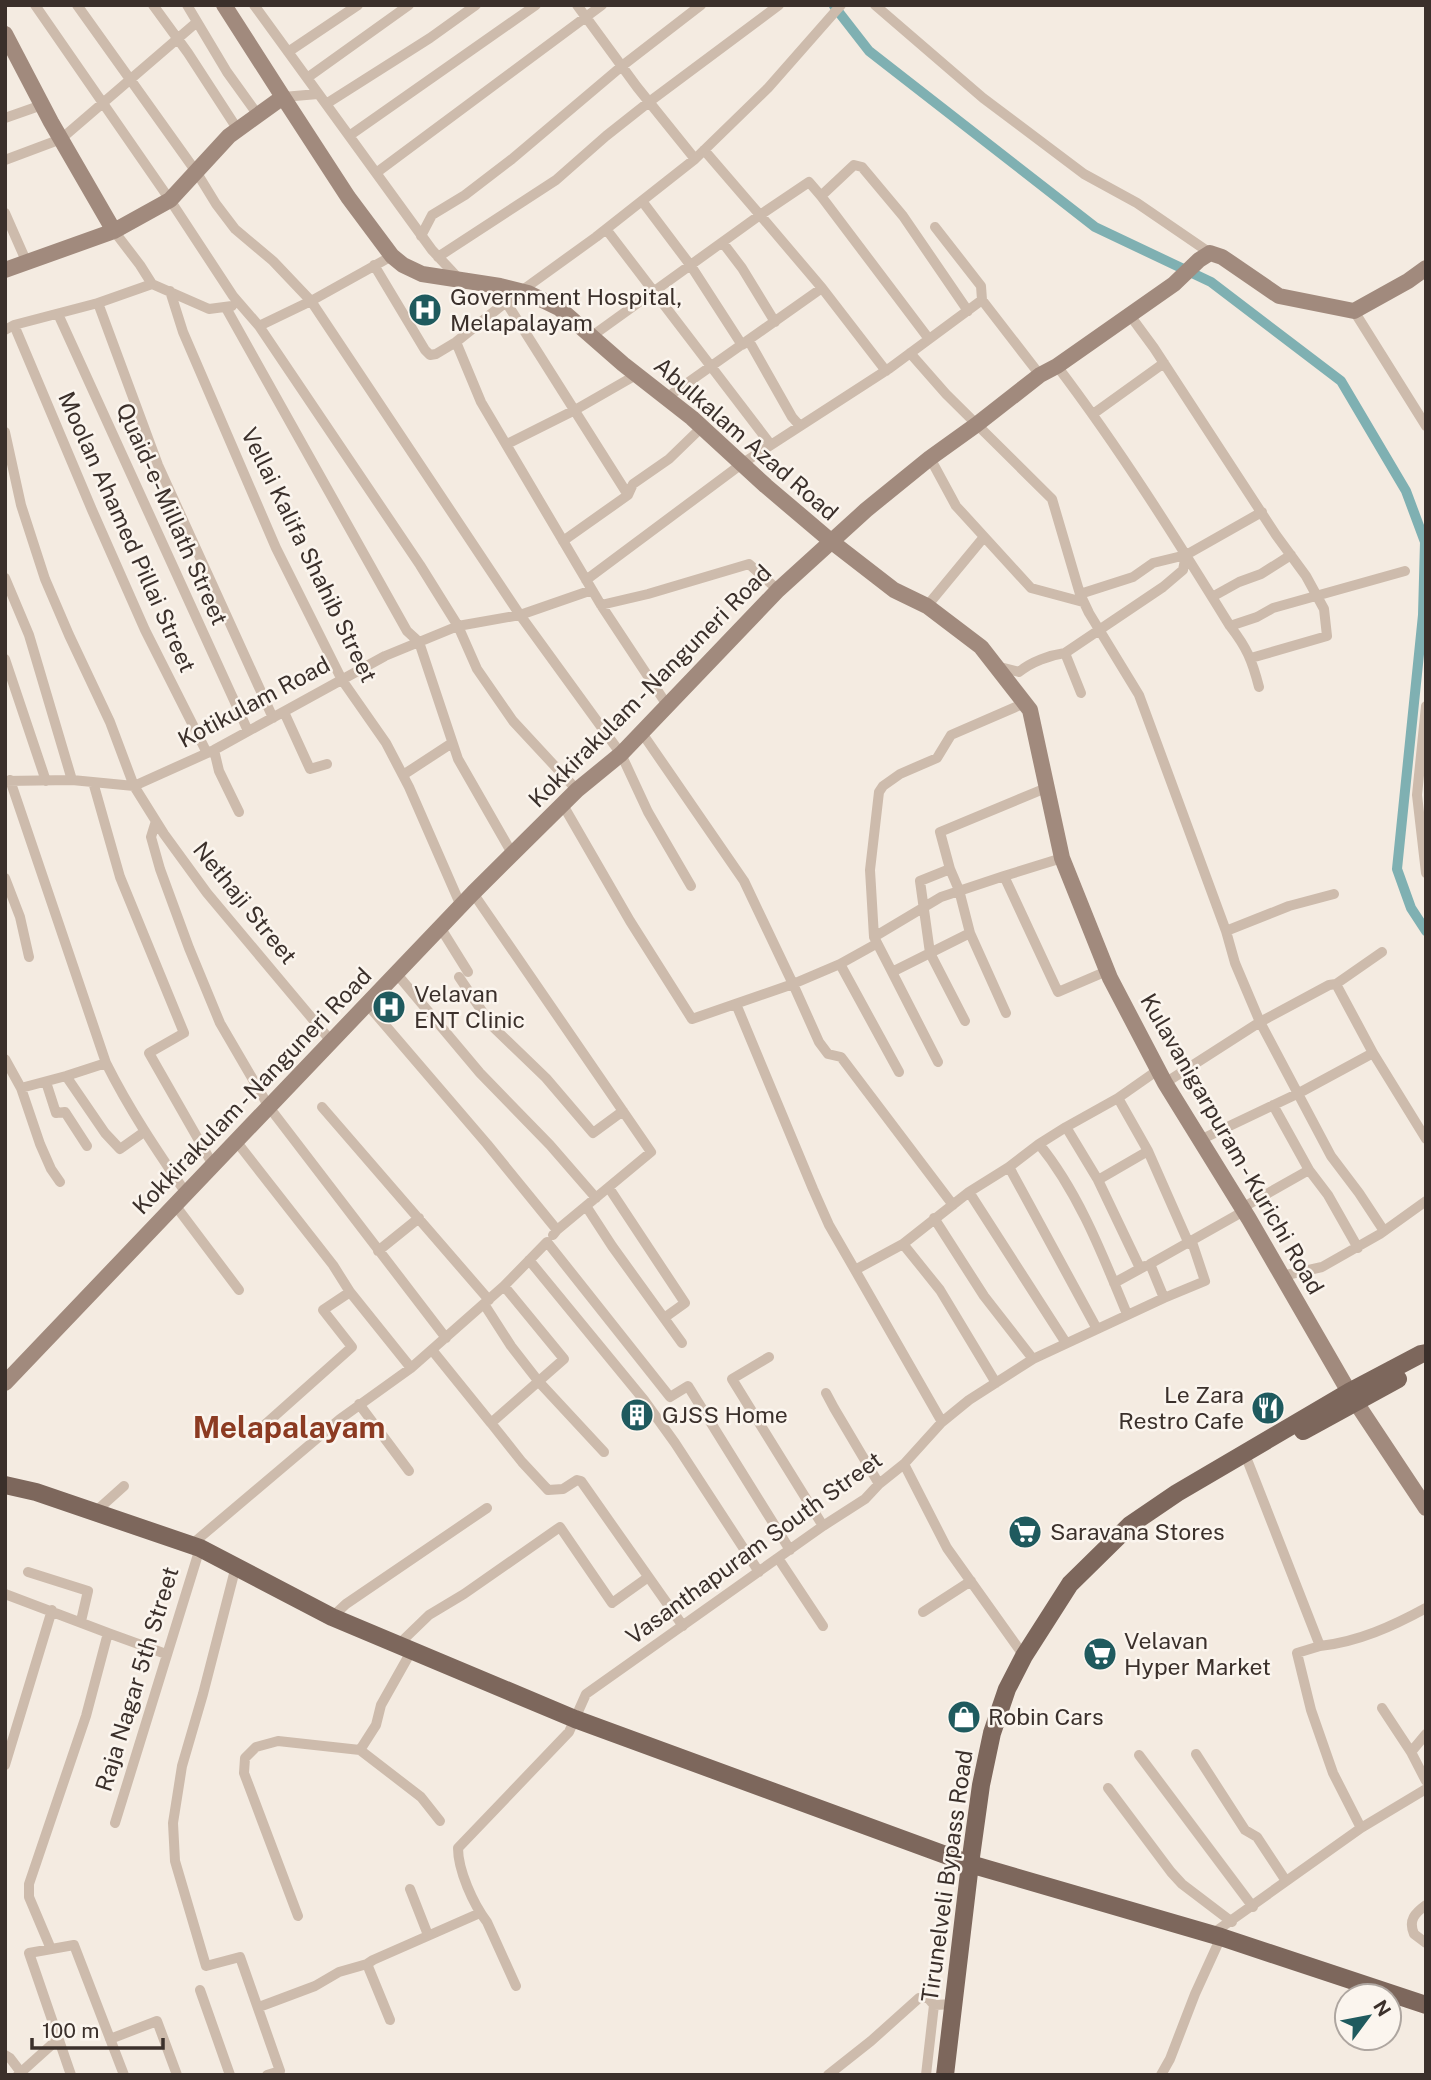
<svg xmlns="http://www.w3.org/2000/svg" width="1431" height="2080" font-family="'Public Sans',sans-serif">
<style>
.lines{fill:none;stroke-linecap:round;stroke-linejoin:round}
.canal{stroke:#7fb0b2;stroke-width:10}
.street{stroke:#cdbbac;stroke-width:10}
.secondary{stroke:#a18a7d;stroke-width:16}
.primary{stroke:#7d675c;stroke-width:18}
.labels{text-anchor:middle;stroke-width:5;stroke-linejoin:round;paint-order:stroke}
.poi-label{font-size:23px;fill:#3b302b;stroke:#fbf5ee;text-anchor:start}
.street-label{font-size:23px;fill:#3b302b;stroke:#fbf5ee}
.district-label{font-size:30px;font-weight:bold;fill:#8c3b22;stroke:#fbf5ee}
</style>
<rect width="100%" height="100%" fill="#f4ebe1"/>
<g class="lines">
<path class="canal" d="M834,6L869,51L1095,227L1211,282L1341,381L1406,491L1425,542L1423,615L1397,869L1411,908L1426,931"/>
<path class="street" d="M35,5L170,200L233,296L259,326L311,301L273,261L235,229L216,204L197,173L77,5
M153,5L188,53L238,130
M187,5L227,72L258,115
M254,5L432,250L460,280
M577,5L637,87L695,159
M875,5L983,98L1084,174L1137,203L1210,253
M288,52L358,5
M307,78L409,5
M283,97L318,94
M326,104L430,38L476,5
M5,118L42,105
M349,136L536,5
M704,150L760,215L809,182L821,196L854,165L862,167L903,216L968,311
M5,160L61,139L197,22
M376,173L602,5
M821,196L929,339
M642,201L691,266L742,345L749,341L792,417L800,426
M5,213L27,263
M935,227L981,286L982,300
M606,229L771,445
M114,231L140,265L152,284L209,309L232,306
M421,236L432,215L465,195L512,159L622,66L701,5
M723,243L742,268L775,322
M392,256L311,301L520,615L621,754L648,812L691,886
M438,257L556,180L606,136L649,102L779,5
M374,265L425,350L430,355L436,354L456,342L506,302L596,237L695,159L768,88L841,5
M170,291L183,332L276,548L342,680L386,743L409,787L461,906
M506,302L628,495L563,541
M98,303L158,465L273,718
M226,308L407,631L419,642L458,759L513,855
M1354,311L1426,426
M58,314L248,731
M1129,314L1154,348L1276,535L1306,576L1324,609L1327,636L1251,658
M14,325L92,510L145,630L207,753
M259,326L420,565L458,626L477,669L513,721L577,790
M5,330L14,325L98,303L152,284
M592,336L760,215L822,288
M456,342L481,402L601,605L667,705
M910,353L946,394L1052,499L1080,594L1089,613L1139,695L1226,931L1235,963L1260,1022L1329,985L1336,984
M1057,366C1120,449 1175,537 1230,626C1247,648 1252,660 1259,687
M666,398L822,288L886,371
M1093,414L1164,363
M5,432L21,505L45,579L69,635L110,722L134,786L164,834L207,893L331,1041
M507,444L575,410L636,375
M930,458L956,506L1031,588L1083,602
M628,495L633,484L669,459L702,427
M5,578L29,635L72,780
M586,580L743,463L890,368L982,300L1040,375
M1080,594L1133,577L1153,563L1186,555L1262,512
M1212,597L1239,582L1261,574L1291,555
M601,605L648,594L749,564L778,590
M927,606L984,537
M1230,626L1257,617L1273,608L1405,571
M1065,653L1081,693
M5,659L46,781
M996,666L1019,672C1031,662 1050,655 1065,653L1163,587L1183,570L1186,555
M1426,706L1417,795L1426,873
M284,712L310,769L327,764
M642,733L744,881L793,984L840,964
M214,750L219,771L239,812
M403,775L452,743
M10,780L106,1063C129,1109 157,1151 186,1193
M5,781L72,780L134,786
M93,782L120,877L184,1033L149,1053L213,1165
M134,786L214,750L385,656L458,626L520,615L592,590
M563,805L630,921L692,1019L793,984L819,1042L828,1054L841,1057L953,1205
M156,821L151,837L160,869L189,948L220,1023L269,1107L446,1338
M950,869L959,890L970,933
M1004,876L1062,858
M5,878L20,917L29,957
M473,893L651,1152L557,1230
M440,927L468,972
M1226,931L1289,906L1334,894
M874,937L870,870L879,792L883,786L900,774L937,758L951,735L1025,703
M876,944L840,964L899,1072
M892,972L938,1062
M396,973L480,1073L550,1145L596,1198
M459,977L492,1026L546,1078L593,1133L623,1111
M367,1004L487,1144L557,1230L553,1235
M736,1004L813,1189L829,1225L855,1270
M1006,1013L970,933L892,972L874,937L941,897L1004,876L1058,992L1107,971
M965,1021L930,953L920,881L950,869L940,832L1046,788
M1373,1053L1336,984L1382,952
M5,1059L21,1088L40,1144L51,1169L60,1182
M1158,1070L1118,1098L1148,1151L1189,1244
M66,1076L105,1133L120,1149L144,1132
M46,1082L56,1113L65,1112L87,1146
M1165,1083L1260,1022L1331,1156L1359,1193L1384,1231
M21,1088L66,1076L106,1063
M1273,1105L1309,1170
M322,1107L489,1300
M1066,1127L1098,1180
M1200,1140L1299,1093L1373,1053L1426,1139
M236,1141L333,1265L350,1292L411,1368
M1039,1144C1079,1193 1103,1256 1127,1314
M1009,1167L1097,1329
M609,1188L685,1303L664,1318
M969,1192L1066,1343
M175,1205L239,1290
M586,1206L612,1246L682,1343
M1242,1208L1309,1170L1328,1195L1358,1248
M934,1218L984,1296L1033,1359
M903,1244L940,1290L996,1383
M378,1251L419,1218
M529,1260L644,1400L675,1443L759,1572
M1140,1268L1098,1180L1148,1151
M1282,1276L1322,1267L1380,1234L1426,1201
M1114,1283L1145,1266
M1164,1298L1205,1281L1192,1242
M484,1304L511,1346L539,1382L604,1452
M432,1350L491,1423L564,1359L504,1286
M769,1357L732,1379L823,1526
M826,1393L834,1408L879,1484
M359,1404L409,1471
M942,1422L855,1270L903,1244L969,1192L1009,1167L1039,1144L1066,1127L1118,1098
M491,1423L522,1462L548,1490L563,1489L577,1480L581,1481L683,1626
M260,1429L352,1347L323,1310L350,1292
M1248,1462L1320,1646C1358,1642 1393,1626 1426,1608
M904,1464L947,1548L1024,1656
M95,1512L124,1486
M191,1545L340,1419L411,1368L504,1286L547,1242L670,1397L688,1386L790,1550
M778,1558L823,1626
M236,1566L203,1694L182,1766L173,1823L175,1861L206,1966L240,1957L280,2071L267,2075
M28,1572L88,1591L81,1621
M5,1594L108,1633L86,1716L29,1884V1897L51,1949
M923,1612L971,1581
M332,1617L346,1604L487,1508
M108,1633L166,1654
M399,1644L429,1615L464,1594L560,1527L612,1603L647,1578
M1320,1646L1297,1653L1311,1710L1333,1773L1361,1828
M1382,1708L1411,1752L1426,1781
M360,1750L421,1797L440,1821
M1411,1752L1426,1734
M1196,1754L1245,1830L1257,1837L1286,1881
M1139,1755L1253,1907
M5,1765L52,1610
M1108,1788L1171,1872L1182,1884L1232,1922
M115,1823L200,1548
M410,1889L428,1935
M1426,1905C1415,1913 1408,1920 1414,1934L1426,1943
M298,1916L244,1773L245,1758L256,1747L278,1741L360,1750L376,1725L381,1705L412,1650
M1212,1934L1361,1828L1426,1789
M367,1964L390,2020
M516,1986L487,1922C473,1904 458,1870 458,1848L569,1732L586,1694L823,1526L865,1499L879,1484L904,1464L942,1422L969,1400L1033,1359L1164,1298L1150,1264L1244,1211
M200,1990L230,2075
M259,2007L315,1986L339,1972L367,1964L373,1960L480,1913
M110,2039L157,2021L177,2075
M5,2055L10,2058L23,2075
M18,2075L58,2039
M71,2075L29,1953L74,1945L124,2075
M828,2075L871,2041L919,1998H928L934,2005L955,2004
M926,2075L934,2005
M1161,2075L1170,2059L1195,1994L1221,1937"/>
<path class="secondary" d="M224,5L283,97
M5,34L51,122L114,231
M5,270L114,231L170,200L229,136L283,97L348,197L392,256L403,265L422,274L500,286L528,293L559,308L623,364L692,418L766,486L832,542L894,590L927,606L981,647L1030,710L1062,858L1110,978L1165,1083L1249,1219L1349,1392L1426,1508
M5,1383L473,893L577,790L621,754L778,590L866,510L930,458L976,425L1040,375L1057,366L1174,284L1199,260L1210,253L1222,257L1279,296L1354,311L1408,281L1426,268"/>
<path class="primary" d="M1303,1431L1398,1379
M5,1485L36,1492L200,1548L332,1617L575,1719L970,1864L1221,1937L1426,2005
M945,2075L970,1864L981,1785L992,1733L1007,1689L1024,1656L1070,1584L1130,1525L1177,1493L1349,1392L1421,1354L1426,1353"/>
</g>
<defs>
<symbol id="hospital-disc" viewBox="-11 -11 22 22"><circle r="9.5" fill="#1f5a5e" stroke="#fbf5ee"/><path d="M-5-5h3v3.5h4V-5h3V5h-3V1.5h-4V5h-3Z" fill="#fff"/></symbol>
<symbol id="restaurant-disc" viewBox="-11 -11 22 22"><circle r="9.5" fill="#1f5a5e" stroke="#fbf5ee"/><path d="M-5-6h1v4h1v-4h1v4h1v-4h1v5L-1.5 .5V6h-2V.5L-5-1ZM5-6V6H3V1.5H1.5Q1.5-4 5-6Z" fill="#fff"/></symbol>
<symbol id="building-disc" viewBox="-11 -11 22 22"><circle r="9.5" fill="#1f5a5e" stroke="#fbf5ee"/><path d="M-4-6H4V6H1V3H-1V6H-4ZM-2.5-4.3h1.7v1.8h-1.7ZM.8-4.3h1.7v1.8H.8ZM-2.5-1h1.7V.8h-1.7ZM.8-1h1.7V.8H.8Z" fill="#fff"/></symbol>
<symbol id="supermarket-disc" viewBox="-11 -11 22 22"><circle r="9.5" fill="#1f5a5e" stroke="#fbf5ee"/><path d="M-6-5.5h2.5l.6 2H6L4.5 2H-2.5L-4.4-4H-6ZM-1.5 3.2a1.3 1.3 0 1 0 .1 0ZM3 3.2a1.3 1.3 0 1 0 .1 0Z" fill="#fff"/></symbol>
<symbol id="shop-disc" viewBox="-11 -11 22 22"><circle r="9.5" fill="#1f5a5e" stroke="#fbf5ee"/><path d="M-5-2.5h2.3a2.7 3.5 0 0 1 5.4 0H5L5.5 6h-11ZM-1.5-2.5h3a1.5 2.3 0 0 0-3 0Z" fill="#fff"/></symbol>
</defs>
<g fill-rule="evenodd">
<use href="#hospital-disc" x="406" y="291" width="38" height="38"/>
<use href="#hospital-disc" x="370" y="988" width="38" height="38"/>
<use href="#restaurant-disc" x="1249" y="1389" width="38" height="38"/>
<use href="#building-disc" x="618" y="1396" width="38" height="38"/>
<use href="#supermarket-disc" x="1006" y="1513" width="38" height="38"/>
<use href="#supermarket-disc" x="1081" y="1635" width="38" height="38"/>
<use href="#shop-disc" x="945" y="1698" width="38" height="38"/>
</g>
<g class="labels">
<g class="poi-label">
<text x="450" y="305">Government Hospital,<tspan x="450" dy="26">Melapalayam</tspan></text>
<text x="414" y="1002">Velavan<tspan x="414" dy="26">ENT Clinic</tspan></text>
<text x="1244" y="1403" text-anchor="end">Le Zara<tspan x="1244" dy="26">Restro Cafe</tspan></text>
<text x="662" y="1423">GJSS Home</text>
<text x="1050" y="1540">Saravana Stores</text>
<text x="1124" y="1649">Velavan<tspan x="1124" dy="26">Hyper Market</tspan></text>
<text x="988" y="1725">Robin Cars</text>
</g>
<g class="street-label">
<text transform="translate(746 439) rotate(41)" y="8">Abulkalam Azad Road</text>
<text transform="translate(172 514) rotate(66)" y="8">Quaid-e-Millath Street</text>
<text transform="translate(127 532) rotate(66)" y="8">Moolan Ahamed Pillai Street</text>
<text transform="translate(309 555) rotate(64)" y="8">Vellai Kalifa Shahib Street</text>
<text transform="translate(650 686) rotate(-45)" y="8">Kokkirakulam - Nanguneri Road</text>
<text transform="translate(254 702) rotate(-28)" y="8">Kotikulam Road</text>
<text transform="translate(245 903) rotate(51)" y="8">Nethaji Street</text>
<text transform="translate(252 1091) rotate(-46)" y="8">Kokkirakulam - Nanguneri Road</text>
<text transform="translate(1232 1144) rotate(60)" y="8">Kulavanigarpuram - Kurichi Road</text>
<text transform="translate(754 1548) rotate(-36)" y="8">Vasanthapuram South Street</text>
<text transform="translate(137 1679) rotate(-73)" y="8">Raja Nagar 5th Street</text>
<text transform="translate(947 1876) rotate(-82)" y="8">Tirunelveli Bypass Road</text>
</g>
<g class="district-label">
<text x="289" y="1438">Melapalayam</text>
</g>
</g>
<rect width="1431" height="2080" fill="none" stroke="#3b302b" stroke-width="14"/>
<g transform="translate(1368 2017) rotate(58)"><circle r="33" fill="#fbf5ee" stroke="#aea6a0" stroke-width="2"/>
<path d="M0-5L12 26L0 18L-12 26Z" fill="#1f5a5e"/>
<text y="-10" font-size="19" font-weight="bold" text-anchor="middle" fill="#3b302b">N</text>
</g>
<path d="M32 2038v10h131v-10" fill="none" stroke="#3b302b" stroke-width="3.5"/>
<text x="42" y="2038" font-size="21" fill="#3b302b" stroke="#fbf5ee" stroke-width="5" paint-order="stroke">100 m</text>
</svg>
